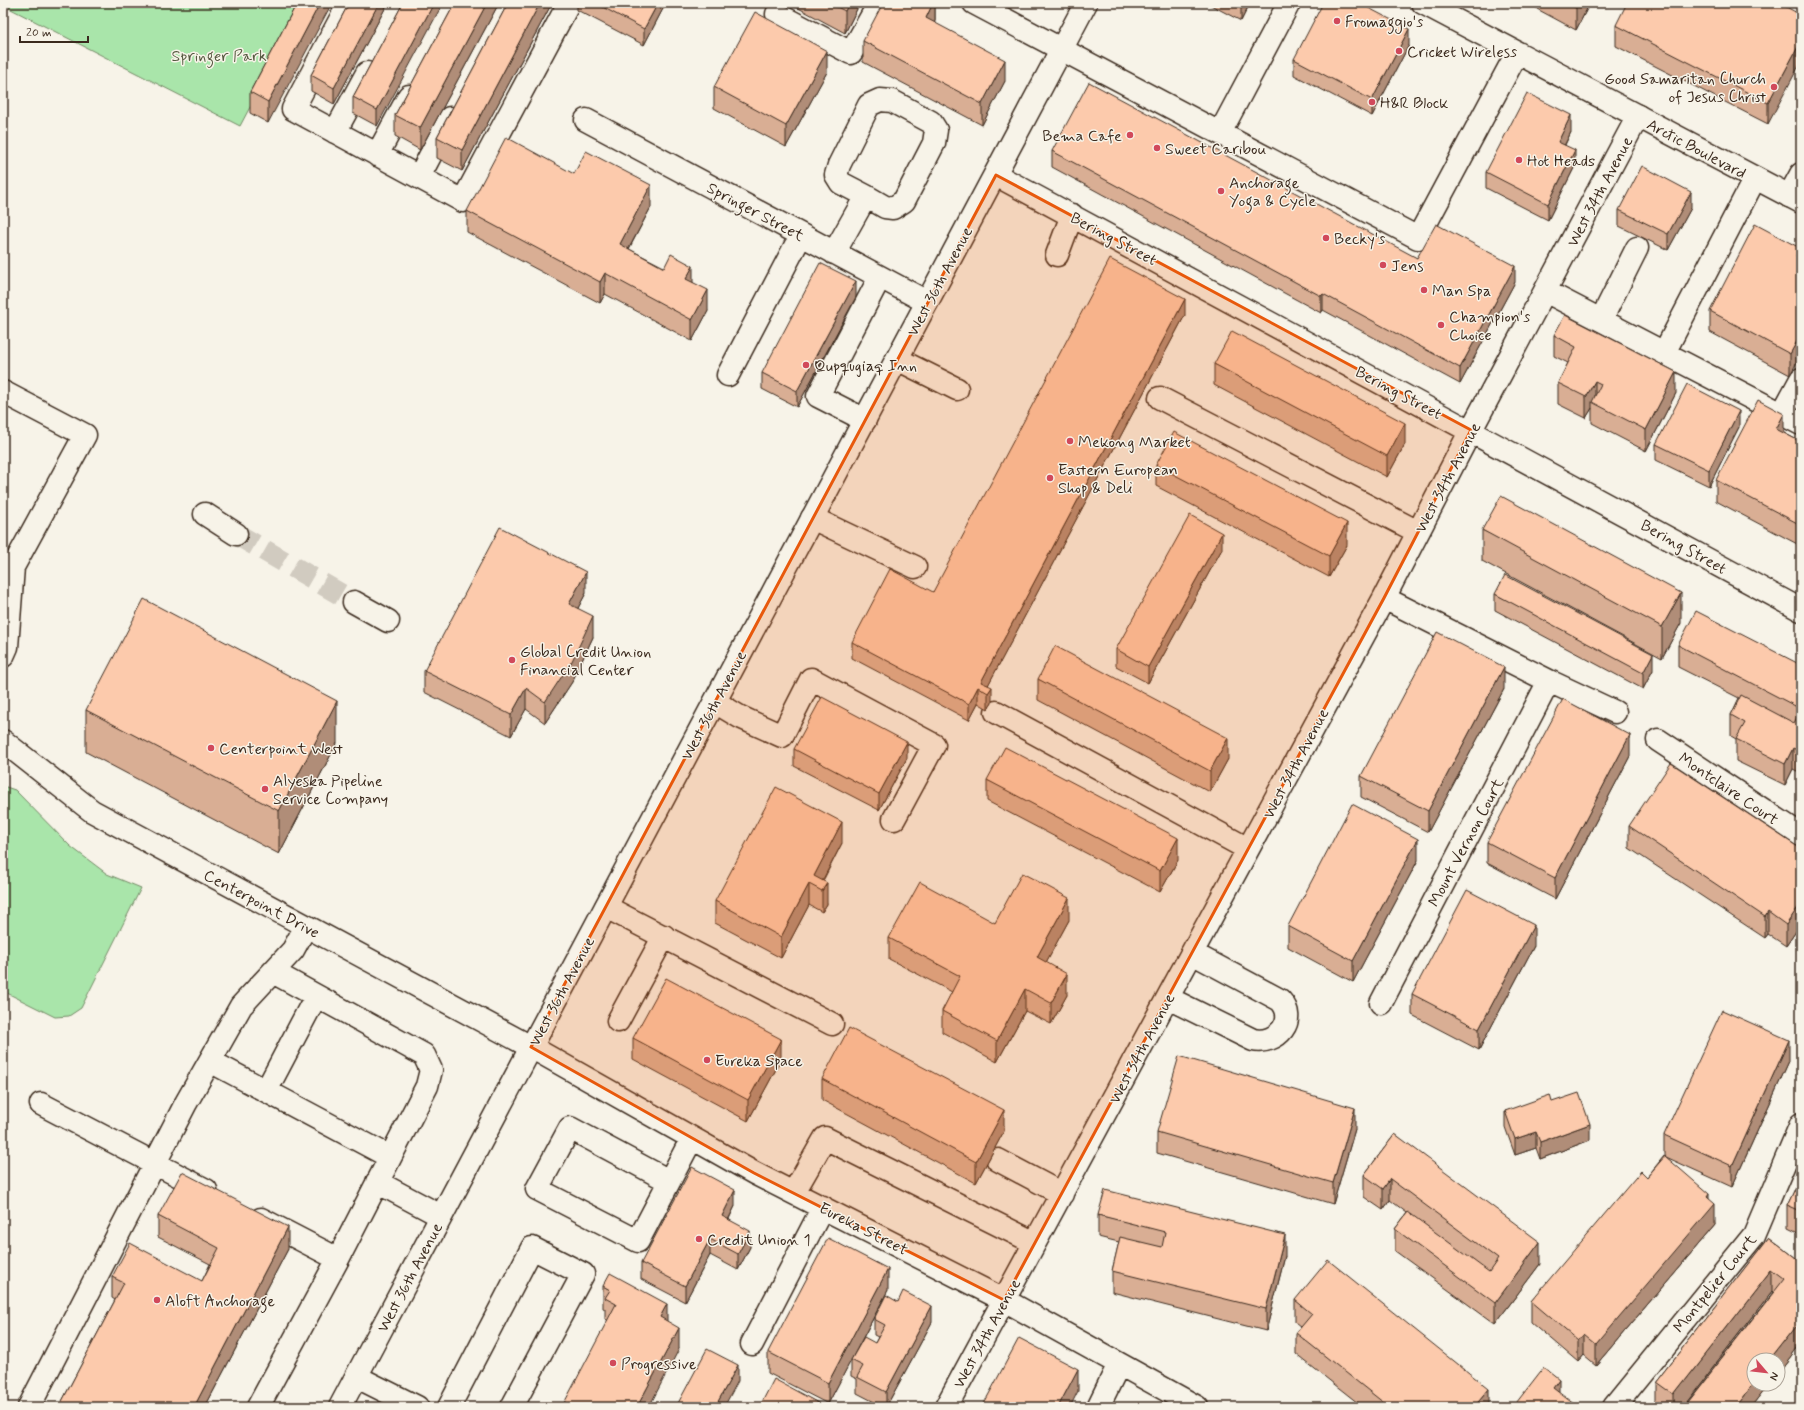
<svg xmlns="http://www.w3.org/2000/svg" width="1804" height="1410" font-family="Mynerve,sans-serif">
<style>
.green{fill:#a9e5aa;stroke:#728864}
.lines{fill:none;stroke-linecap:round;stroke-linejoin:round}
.minor-tunnel{stroke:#d1cbc0;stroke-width:22;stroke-dasharray:22 11;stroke-linecap:butt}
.minor-casing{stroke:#3b2a1e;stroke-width:25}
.major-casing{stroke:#3b2a1e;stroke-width:25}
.minor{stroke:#f7f3e8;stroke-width:22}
.major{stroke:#f7f3e8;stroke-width:22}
.wall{fill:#d9ae94;stroke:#3b2a1e}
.shaded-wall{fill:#b08d78;stroke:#3b2a1e}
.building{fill:#fccaac;stroke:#3b2a1e}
.marked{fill:#e8590c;fill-opacity:0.2;stroke:#e8590c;stroke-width:3;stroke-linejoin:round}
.poi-dot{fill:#d1495b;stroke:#f7f3e8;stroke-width:1.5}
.labels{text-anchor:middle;stroke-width:3;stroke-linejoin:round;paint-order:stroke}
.poi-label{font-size:16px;fill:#3b2a1e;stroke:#f7f3e8;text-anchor:start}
.park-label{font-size:16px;fill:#565941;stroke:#f7f3e8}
.street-label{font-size:16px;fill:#3b2a1e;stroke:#f7f3e8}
</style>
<rect width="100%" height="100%" fill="#f7f3e8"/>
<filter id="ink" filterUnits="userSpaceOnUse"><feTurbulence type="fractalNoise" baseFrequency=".025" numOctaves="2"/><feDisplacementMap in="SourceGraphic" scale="8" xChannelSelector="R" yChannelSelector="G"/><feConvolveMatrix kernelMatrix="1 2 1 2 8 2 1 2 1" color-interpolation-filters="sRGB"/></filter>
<g filter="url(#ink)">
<path class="green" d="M3,3H305L240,126L3,5Z
M3,786L15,790L70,846L107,874L141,888L81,1008L69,1016L55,1017L3,991Z"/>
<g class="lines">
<path class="minor-tunnel" d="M236,534L354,602"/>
<defs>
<path id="minor" d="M349,3L293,109L463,201L569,3
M974,3L1418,238L1517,53
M1785,3L1801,12
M777,14L851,53L879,3
M586,120L927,302
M335,132L367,73
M1220,133L1289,3
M377,155L409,96
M996,175L1801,610
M419,177L450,118
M1789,196L1801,174
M834,253L866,196L885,207L893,208L904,201L934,143L936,130L931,122L892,101L880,100L869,105L839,165L836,175L841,183L866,196
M1057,255L1072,215
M1545,291L1801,424
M1601,320L1637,248
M1664,353L1755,178
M897,359L957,389
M728,375L801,235
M3,392L85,435L13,567L7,647L3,656
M1160,398L1418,532
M1782,414L1801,379
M865,420L818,396L880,277
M205,514L236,534
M812,518L915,567
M1384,598L1549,681L1615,712
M354,602L388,621
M715,702L740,717L782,736L811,679L934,745L894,819
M996,712L1248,849
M1658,740L1801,835
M3,741L92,811L531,1047L754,1173L1004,1300L1197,1407
M606,907L832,1024
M1168,998L1253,1040C1277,1045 1299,1020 1280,1000L1192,953
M1381,1003L1549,681
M618,1021L664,936
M210,1061L390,1157
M266,1091L316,996
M41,1104L206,1190
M998,1160L1062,1194
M669,1181L570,1128L537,1189L638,1241L692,1138
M377,1182L441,1216
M794,1192L825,1138L1035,1243
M261,1219L338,1259
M752,1344L823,1207
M357,1377L417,1407
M29,1407L186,1103L241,1006L293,950L306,926
M258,1407L338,1259L427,1086L431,1070L424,1055L273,972
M449,1407L532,1248L583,1274L512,1407
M946,1407L1384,598L1471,430L1638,116
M1098,1407L1119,1364
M1614,1407L1754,1235L1801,1124"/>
<path id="major" d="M1423,3L1801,202
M340,1407L1086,3"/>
</defs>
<use href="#minor" class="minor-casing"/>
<use href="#major" class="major-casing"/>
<use href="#minor" class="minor"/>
<use href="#major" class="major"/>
</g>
<path class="wall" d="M297,3L268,123L250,113V92Z
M349,3H388L334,104L311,91V75Z
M403,3L377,126L353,113V97Z
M455,3H499L420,150L395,136V115Z
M508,3H552L462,171L437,158V137Z
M577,3H666L644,45L577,10Z
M789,3H860L845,33Z
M935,3V21L934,23L1005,81L982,125L863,62V41Z
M1207,3H1250L1241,21Z
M1537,3H1590L1576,30L1537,9Z
M1779,3L1768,124L1616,46V25Z
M1409,45L1372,116L1294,75V59Z
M827,72L786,147L714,108V87Z
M1571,132L1565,145L1575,166L1548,220L1486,188V172Z
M1052,151L1417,258L1515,282L1460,384L1323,310L1321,313L1052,167Z
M574,174L651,207L629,249L693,282L708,311L692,341L605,294L600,303L467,232V211Z
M1691,208L1668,250L1619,226V210Z
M1800,258L1790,375L1710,332V311Z
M856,297L797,407L762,389V373Z
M1185,315L988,685L992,703L988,709L978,703L969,720L852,658V642L933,592Z
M1554,335L1676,393L1646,451L1592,423V408L1586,418L1558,404V383L1568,363L1554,356Z
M1214,364L1405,444L1387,477L1214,385Z
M1739,427L1709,486L1656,460V444Z
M1784,433L1801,442V546L1716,501V480Z
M1156,465L1347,545L1329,577L1156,486Z
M1482,530L1681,623L1662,658L1482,561Z
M1222,549L1148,683L1116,666V649Z
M586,593L578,608L593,637L572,682L545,723L526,709L511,736L424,692V671Z
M1495,594L1653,670L1643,689L1495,610Z
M1678,645L1801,665V773L1793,769L1785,785L1736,761V739L1731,736V715L1739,698L1678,667Z
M1038,679L1228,759L1210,792L1038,700Z
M1504,689L1428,832L1361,797V776Z
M86,710L337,743L279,854L86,752Z
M794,749L907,758L879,810L794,766Z
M1630,756L1555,899L1487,863V842Z
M987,780L1178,860L1160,892L987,801Z
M1629,826L1801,849V924L1786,946L1768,934L1765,938L1629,848Z
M842,843L823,881L827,904L822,912L809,905L781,958L715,923V901Z
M1418,860L1353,982L1288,947V926Z
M1069,920L1046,962L1067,995L1051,1024L1025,1011L997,1062L942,1032V1011L952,992L889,959V938L995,923Z
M1534,946L1479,1050L1412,1015V994Z
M633,1038L781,1060L748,1121L633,1059Z
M1789,1061L1732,1187L1666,1157L1709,1199L1715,1225L1596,1365L1584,1355L1578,1362L1531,1322V1301L1647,1177L1664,1156V1135Z
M822,1079L1004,1131L976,1183L822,1100Z
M1552,1102L1590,1140L1540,1159L1536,1148L1515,1155L1505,1127V1111Z
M1355,1129L1333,1204L1157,1153V1132Z
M1395,1134L1540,1264L1495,1324L1395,1251V1229L1407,1213L1390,1200L1383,1210L1364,1197V1175Z
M1801,1176V1234L1787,1227V1206Z
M735,1206L729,1219L750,1247L738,1270L710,1255L685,1302L641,1279V1263Z
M1098,1215L1285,1256L1266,1331L1112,1292V1271L1119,1242L1098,1237Z
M158,1216L288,1249L205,1407H59L115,1300L112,1298V1277L202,1281L210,1264L158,1237Z
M1769,1237L1801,1262V1343L1778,1373L1754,1384H1769L1751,1407H1684V1406L1772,1293L1771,1292L1682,1407H1662L1656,1403V1382Z
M603,1286L667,1321L679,1349L605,1319V1309L603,1308Z
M888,1290L853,1357L875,1343L878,1337L874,1335V1319L932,1322L886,1407H884L857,1393V1379L851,1376V1360L828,1404L768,1373V1352Z
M1295,1300L1489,1407H1363L1296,1354V1333L1301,1327L1295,1322Z
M761,1404L822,1407H761Z"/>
<path class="shaded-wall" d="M320,3H332L268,123V102Z
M379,3H388L334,104V88Z
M434,3H443L377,126V110Z
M487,3H499L420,150V128Z
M540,3H552L462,171V150Z
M658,3H666L644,45V29Z
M849,3H860L845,33V11Z
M933,3H935V21L926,39V18Z
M1242,3H1250L1241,21V5Z
M1578,3H1590L1576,30V8Z
M1409,29V45L1372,116V100Z
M1801,41V62L1768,124V103Z
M827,51V72L786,147V126Z
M1005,60V81L982,125V104Z
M1571,115V132L1558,158V142Z
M1575,150V166L1548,220V204Z
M651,185V207L620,265V244Z
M1691,192V208L1668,250V234Z
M1800,248V269L1796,256Z
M693,266V287L686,279Z
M1515,266V282L1460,384V368Z
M605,273V294L600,303V282Z
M856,281V297L797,407V391Z
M708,290V311L692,341V320Z
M1323,294V310L1321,313V296Z
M1185,299V315L985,691L981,682Z
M1801,334V355L1790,375V354Z
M1676,372V393L1646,451V430Z
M1595,381V402H1592V408L1586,418V397Z
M1739,411V427L1709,486V470Z
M1784,414V436L1776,429Z
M1405,423V444L1387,477V456Z
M1347,523V545L1329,577V556Z
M1222,533V549L1148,683V667Z
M586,572V593L569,625V604Z
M1681,593V623L1662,658V627Z
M593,616V637L572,682L545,723V702Z
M1653,654V670L1643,689V673Z
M1504,667V689L1428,832V811Z
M978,687V703L969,720V704Z
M992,687V703L988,709V693Z
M526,688V709L511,736V715Z
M337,701V743L279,854V811Z
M1630,735V756L1555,899V878Z
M1228,738V759L1210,792V771Z
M907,742V758L879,810V794Z
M1793,748V769L1785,785V764Z
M842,822V843L818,889L814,876Z
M1178,838V860L1160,892V871Z
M1418,839V860L1353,982V961Z
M827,883V904L822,912V891Z
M809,884V905L781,958V937Z
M1069,898V920L1037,979V957Z
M1801,903V924L1786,946V925Z
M1768,912V934L1765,938V917Z
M1534,925V946L1479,1050V1029Z
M1067,974V995L1051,1024V1003Z
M1025,989V1011L997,1062V1041Z
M781,1039V1060L748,1121V1100Z
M1789,1040V1061L1732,1187V1166Z
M1355,1108V1129L1333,1204V1183Z
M1004,1110V1131L976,1183V1162Z
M1590,1124V1140L1540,1159V1142Z
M1536,1132V1148L1515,1155V1139Z
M1390,1179V1200L1383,1210V1189Z
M735,1190V1206L722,1232V1216Z
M1709,1194V1210L1715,1204V1225L1596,1365V1344Z
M288,1227V1249L205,1407H194Z
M750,1231V1247L738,1270V1254Z
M1285,1235V1256L1266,1331V1309Z
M710,1239V1255L685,1302V1286Z
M1540,1242V1264L1495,1324V1303Z
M888,1269V1290L828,1404V1383Z
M1771,1271V1292L1682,1407H1674V1395Z
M667,1304V1325L660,1317Z
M932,1306V1322L886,1407V1392Z
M1801,1322V1343L1778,1373V1360H1771Z
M679,1328V1349L649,1407H637Z
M1584,1334V1355L1578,1362V1341Z
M738,1365V1381L724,1407H715Z
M1078,1369V1391L1070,1407H1058Z
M1559,1379V1400L1553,1387Z
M1754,1382V1384H1769L1751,1407H1735Z
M1489,1389V1407H1474Z"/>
<path class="building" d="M297,3H320L268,102L250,92Z
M349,3H379L334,88L311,75Z
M403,3H434L377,110L353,97Z
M455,3H487L420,128L395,115Z
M508,3H540L462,150L437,137Z
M595,3H658L644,29Z
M829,3H849L845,11Z
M883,3H933L926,18L1005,60L982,104L863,41Z
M1323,3H1359L1409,29L1372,100L1294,59Z
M1565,3H1578L1576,8Z
M1627,3H1779L1801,15V41L1768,103L1616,25Z
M755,12L827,51L786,126L714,87Z
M1089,82L1417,258L1436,224L1515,266L1460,368L1323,294L1321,296L1052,151Z
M1527,93L1571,115L1558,142L1575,150L1548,204L1486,172Z
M506,137L574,174L586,151L651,185L620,244L664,268L671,254L693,266L686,279L708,290L692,320L605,273L600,282L467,211Z
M1642,166L1691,192L1668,234L1619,210Z
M1755,224L1800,248L1796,256L1801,259V334L1790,354L1710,311Z
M1110,259L1185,299L981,682L992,687L988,693L978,687L969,704L852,642L890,569L933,592Z
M820,263L856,281L797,391L762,373Z
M1565,315L1676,372L1646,430L1592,402L1601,384L1595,381L1586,397L1558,383L1576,347L1554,335Z
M1232,331L1405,423L1387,456L1214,364Z
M1687,384L1739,411L1709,470L1656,444Z
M1758,400L1784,414L1776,429L1801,442V525L1716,480Z
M1174,432L1347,523L1329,556L1156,465Z
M1501,496L1681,593L1662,627L1482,530Z
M1190,515L1222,533L1148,667L1116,649Z
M500,527L586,572L569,604L593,616L572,661L545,702L526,688L511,715L424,671Z
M1505,575L1653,654L1643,673L1495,594Z
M144,599L337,701L279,811L86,710Z
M1696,611L1801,665V752L1793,748L1785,764L1736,739L1745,723L1731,715L1741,695L1794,723L1801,709L1678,645Z
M1437,632L1504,667L1428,811L1361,776Z
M1055,646L1228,738L1210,771L1038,679Z
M822,697L907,742L879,794L794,749Z
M1563,699L1630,735L1555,878L1487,842Z
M1005,747L1178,838L1160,871L987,780Z
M1671,763L1801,849V903L1786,925L1768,912L1765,917L1629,826Z
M776,787L842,822L814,876L827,883L822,891L809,884L781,937L715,901Z
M1352,804L1418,839L1353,961L1288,926Z
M1022,873L1069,898L1037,957L1067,974L1051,1003L1025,989L997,1041L942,1011L960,976L889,938L920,882L995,923Z
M1467,890L1534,925L1479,1029L1412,994Z
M666,978L781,1039L748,1100L633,1038Z
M1722,1010L1789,1040L1732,1166L1664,1135Z
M849,1028L1004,1110L976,1162L822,1079Z
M1179,1056L1355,1108L1333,1183L1157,1132Z
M1579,1093L1590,1124L1540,1142L1536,1132L1515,1139L1505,1111L1550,1095L1552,1102Z
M1395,1134L1540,1242L1495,1303L1395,1229L1408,1212L1489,1272L1498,1259L1390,1179L1383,1189L1364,1175Z
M1665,1156L1709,1194L1707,1197L1715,1204L1596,1344L1584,1334L1578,1341L1531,1301L1641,1171L1647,1177Z
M692,1167L735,1190L722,1216L750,1231L738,1254L710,1239L685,1286L641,1263Z
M182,1172L288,1227L194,1407H59L124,1283L112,1277L130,1243L202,1281L219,1248L158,1216Z
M1801,1176V1212L1787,1206Z
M1105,1190L1285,1235L1266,1309L1112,1271L1120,1237L1162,1247L1165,1232L1098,1215Z
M1769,1237L1801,1262V1322L1771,1360H1754V1382L1735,1407H1686L1684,1406L1783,1280L1771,1271L1674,1395L1656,1382Z
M828,1238L888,1269L828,1383L768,1352Z
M1328,1260L1489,1389L1474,1407H1389L1296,1333L1312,1314L1295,1300Z
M610,1273L667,1304L660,1317L679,1328L637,1407H562L616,1304L605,1298L610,1290L603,1286Z
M903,1291L932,1306L886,1392L857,1377L863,1366L851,1360L864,1337L875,1343L885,1325L874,1319L886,1295L898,1302Z
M1019,1338L1078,1369L1058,1407H982Z
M707,1349L738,1365L715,1407H676Z
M1544,1367L1559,1379L1553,1387L1579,1407H1513Z
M774,1379L822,1405L821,1407H767L761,1404Z"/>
</g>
<path class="marked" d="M996,175L1471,430L1384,598L1004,1300L754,1173L531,1047Z"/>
<g class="poi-dot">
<circle cx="1337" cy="21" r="4"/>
<circle cx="1399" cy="51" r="4"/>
<circle cx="1774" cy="87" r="4"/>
<circle cx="1372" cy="102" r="4"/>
<circle cx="1130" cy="135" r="4"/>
<circle cx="1157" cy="148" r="4"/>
<circle cx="1519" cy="160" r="4"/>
<circle cx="1221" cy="191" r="4"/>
<circle cx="1326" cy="238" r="4"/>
<circle cx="1383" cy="265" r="4"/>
<circle cx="1424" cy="290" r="4"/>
<circle cx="1441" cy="325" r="4"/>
<circle cx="806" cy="365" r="4"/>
<circle cx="1070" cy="441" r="4"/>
<circle cx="1050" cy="478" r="4"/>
<circle cx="512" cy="660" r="4"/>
<circle cx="211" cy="748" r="4"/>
<circle cx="265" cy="789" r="4"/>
<circle cx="707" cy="1060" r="4"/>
<circle cx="699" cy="1239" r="4"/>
<circle cx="157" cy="1300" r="4"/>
<circle cx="613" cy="1363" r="4"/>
</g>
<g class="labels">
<g class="poi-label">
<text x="1345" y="27">Fromaggio's</text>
<text x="1407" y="57">Cricket Wireless</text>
<text x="1766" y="84" text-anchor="end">Good Samaritan Church<tspan x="1766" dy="18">of Jesus Christ</tspan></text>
<text x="1380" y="108">H&amp;R Block</text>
<text x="1122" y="141" text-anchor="end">Bema Cafe</text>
<text x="1165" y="154">Sweet Caribou</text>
<text x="1527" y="166">Hot Heads</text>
<text x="1229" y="188">Anchorage<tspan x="1229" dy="18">Yoga &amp; Cycle</tspan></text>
<text x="1334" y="244">Becky's</text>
<text x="1391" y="271">Jens</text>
<text x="1432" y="296">Man Spa</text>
<text x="1449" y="322">Champion's<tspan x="1449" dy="18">Choice</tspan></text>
<text x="814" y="371">Qupqugiaq Inn</text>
<text x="1078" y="447">Mekong Market</text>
<text x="1058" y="475">Eastern European<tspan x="1058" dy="18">Shop &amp; Deli</tspan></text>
<text x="520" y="657">Global Credit Union<tspan x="520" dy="18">Financial Center</tspan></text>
<text x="219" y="754">Centerpoint West</text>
<text x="273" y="786">Alyeska Pipeline<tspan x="273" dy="18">Service Company</tspan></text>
<text x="715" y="1066">Eureka Space</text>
<text x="707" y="1245">Credit Union 1</text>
<text x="165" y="1306">Aloft Anchorage</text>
<text x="621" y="1369">Progressive</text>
</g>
<g class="park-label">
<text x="219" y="61">Springer Park</text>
</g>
<g class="street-label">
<text transform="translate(1697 148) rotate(28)" y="6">Arctic Boulevard</text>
<text transform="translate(1599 191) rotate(-62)" y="6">West 34th Avenue</text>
<text transform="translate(756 211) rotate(28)" y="6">Springer Street</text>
<text transform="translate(1114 238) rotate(28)" y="6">Bering Street</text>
<text transform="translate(939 281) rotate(-62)" y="6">West 36th Avenue</text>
<text transform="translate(1399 392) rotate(28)" y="6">Bering Street</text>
<text transform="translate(1447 477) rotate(-62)" y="6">West 34th Avenue</text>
<text transform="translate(1684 546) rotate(29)" y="6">Bering Street</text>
<text transform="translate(713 705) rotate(-62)" y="6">West 36th Avenue</text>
<text transform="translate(1295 763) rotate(-62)" y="6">West 34th Avenue</text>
<text transform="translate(1729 788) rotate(34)" y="6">Montclaire Court</text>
<text transform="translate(1465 842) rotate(-62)" y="6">Mount Vernon Court</text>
<text transform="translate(262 903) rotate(28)" y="6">Centerpoint Drive</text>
<text transform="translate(561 991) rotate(-62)" y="6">West 36th Avenue</text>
<text transform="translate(1141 1048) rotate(-62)" y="6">West 34th Avenue</text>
<text transform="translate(864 1228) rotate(27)" y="6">Eureka Street</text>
<text transform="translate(409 1277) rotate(-62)" y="6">West 36th Avenue</text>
<text transform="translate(1714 1283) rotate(-51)" y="6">Montpelier Court</text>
<text transform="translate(986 1333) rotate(-61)" y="6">West 34th Avenue</text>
</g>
</g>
<rect width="1804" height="1410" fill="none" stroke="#f7f3e8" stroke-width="16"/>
<rect x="8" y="8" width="1788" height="1394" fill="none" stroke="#3b2a1e" stroke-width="1.5" filter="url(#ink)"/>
<g transform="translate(1766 1372) rotate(118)"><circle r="19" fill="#f7f3e8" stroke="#aca397"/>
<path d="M0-3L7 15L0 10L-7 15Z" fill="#d1495b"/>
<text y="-6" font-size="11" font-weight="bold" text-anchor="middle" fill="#3b2a1e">N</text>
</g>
<path d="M20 36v6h68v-6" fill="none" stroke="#3b2a1e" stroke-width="2"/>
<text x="26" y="36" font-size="12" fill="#3b2a1e" stroke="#f7f3e8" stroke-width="3" paint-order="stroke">20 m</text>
</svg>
